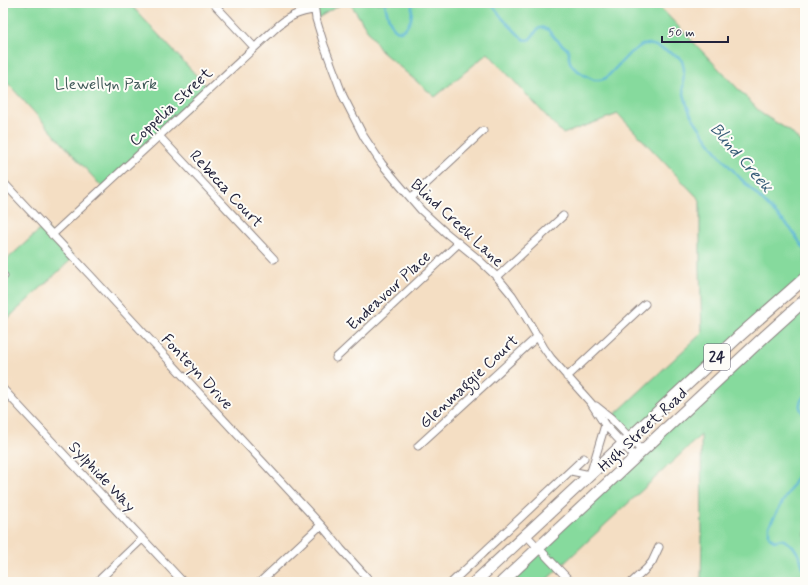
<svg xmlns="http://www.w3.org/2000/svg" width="808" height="585" font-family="Mynerve,sans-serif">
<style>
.green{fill:#86da9d;stroke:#547e6c}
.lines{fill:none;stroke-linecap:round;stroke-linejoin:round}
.stream{stroke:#53b4d2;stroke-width:2.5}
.street-casing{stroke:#8b807f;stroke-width:9}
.primary-casing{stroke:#8b807f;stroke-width:13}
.street{stroke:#fff;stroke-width:7}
.primary{stroke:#fff;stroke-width:11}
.labels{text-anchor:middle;stroke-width:4;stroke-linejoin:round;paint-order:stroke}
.shield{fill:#fdfcf7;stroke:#646373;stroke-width:1}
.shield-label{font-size:15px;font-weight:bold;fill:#22223b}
.park-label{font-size:16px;fill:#405958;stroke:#fdfcf7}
.street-label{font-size:16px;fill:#22223b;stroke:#fdfcf7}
.water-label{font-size:17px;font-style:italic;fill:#365c77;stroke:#fdfcf7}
</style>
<rect width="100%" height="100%" fill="#fdfcf7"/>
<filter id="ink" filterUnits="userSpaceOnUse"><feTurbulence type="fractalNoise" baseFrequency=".025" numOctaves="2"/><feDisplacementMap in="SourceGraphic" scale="8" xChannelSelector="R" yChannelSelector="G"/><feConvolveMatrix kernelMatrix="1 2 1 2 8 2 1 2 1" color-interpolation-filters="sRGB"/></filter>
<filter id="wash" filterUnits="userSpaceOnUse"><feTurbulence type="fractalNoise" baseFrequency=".012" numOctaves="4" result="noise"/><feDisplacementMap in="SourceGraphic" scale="16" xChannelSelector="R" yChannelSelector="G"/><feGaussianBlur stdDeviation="0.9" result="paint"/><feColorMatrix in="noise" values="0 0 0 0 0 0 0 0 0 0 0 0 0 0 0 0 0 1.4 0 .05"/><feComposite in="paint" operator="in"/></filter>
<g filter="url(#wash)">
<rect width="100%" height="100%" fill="#f4dec3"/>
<path class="green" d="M3,3H129L209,89L103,188L3,78Z
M314,3H343L316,19Z
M350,3H595L602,8L656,3L762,114L790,131L805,147V278L630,438L611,418L702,333L700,269V200L618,114L563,134L488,53L435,97L381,51Z
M44,226L74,257L3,323V263Z
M805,301V582H701L702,536L701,435L544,582H502Z"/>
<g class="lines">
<path class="stream" d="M385,3C386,10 390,25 395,29C402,35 409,25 411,19C412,14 412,8 412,3
M491,3L503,19L523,39L527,40L530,39L538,29L542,27L548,30L554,37L567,49L569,52V58L570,62L573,67L584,75L594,80H600L606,78L630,53L642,45L649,44L656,46L679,57L682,61L684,69L683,89L687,105L691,115L703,133L720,156L741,179L790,228L805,250
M805,395C798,403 798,407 805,416
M805,463L769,526V536L774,541L782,539L793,546L800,557L805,575"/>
</g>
</g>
<g filter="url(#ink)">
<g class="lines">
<defs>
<path id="street" d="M213,3L254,47
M314,3L316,19L324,45L343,96L364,137L382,164L397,182L421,210L445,232L478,259L497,277L512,295L523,312L544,348L551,358L591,403L605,425L635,457
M159,136L274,259
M3,182L91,276L321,525L333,539L341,549L371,582
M411,198L483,131
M52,235L279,25C291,15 300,12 314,10
M3,276H4
M497,277L563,216
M336,358L459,243
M567,377L645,304
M3,389L183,582
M596,406L611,418L642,451
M418,446L538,336
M571,471L590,475L605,425
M526,535L571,582
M97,582L142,539
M260,582L321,525
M452,582L584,458
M632,582L647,568L652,562L659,547"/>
<path id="primary" d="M475,582L738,337L805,278
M502,582L764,337L805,300"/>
</defs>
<use href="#street" class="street-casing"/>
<use href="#primary" class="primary-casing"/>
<use href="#street" class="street"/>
<use href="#primary" class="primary"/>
</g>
</g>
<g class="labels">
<rect class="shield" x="704" y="344" width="26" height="26" rx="3"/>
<g class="shield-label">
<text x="717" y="362">24</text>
</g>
<g class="park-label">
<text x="106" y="89">Llewellyn Park</text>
</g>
<g class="street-label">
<text transform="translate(170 106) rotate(-43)" y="6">Coppelia Street</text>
<text transform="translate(227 188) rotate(47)" y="6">Rebecca Court</text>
<text transform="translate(458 222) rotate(43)" y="6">Blind Creek Lane</text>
<text transform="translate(388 290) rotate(-43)" y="6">Endeavour Place</text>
<text transform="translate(198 371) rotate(47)" y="6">Fonteyn Drive</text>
<text transform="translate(468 381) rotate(-43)" y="6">Glenmaggie Court</text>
<text transform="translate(642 429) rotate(-43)" y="6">High Street Road</text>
<text transform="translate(103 476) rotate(47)" y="6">Sylphide Way</text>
</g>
<g class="water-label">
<text transform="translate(742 157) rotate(49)" y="6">Blind Creek</text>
</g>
</g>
<rect width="808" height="585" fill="none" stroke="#fdfcf7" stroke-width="16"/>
<path d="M662 36v6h66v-6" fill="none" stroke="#22223b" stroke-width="2"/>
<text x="668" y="36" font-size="12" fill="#22223b" stroke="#fdfcf7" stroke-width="3" paint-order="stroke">50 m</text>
</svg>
